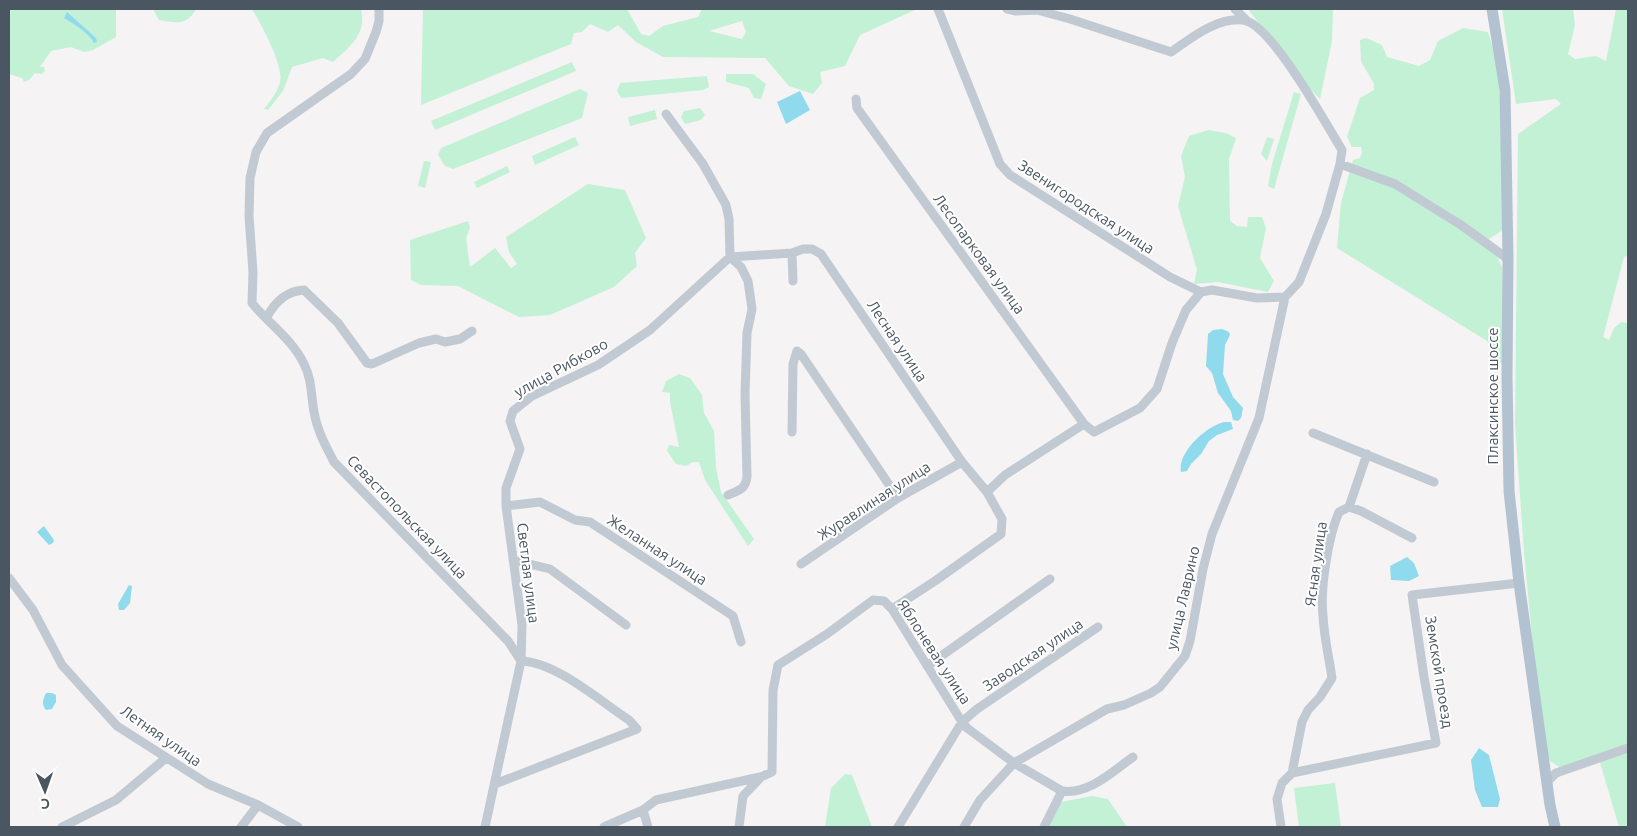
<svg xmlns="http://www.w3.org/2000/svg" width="1637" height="836" font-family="Ubuntu,sans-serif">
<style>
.green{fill:#c3f1d5;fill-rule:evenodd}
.water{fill:#90daee}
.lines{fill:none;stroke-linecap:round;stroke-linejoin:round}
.minor{stroke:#c1cad2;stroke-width:9}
.major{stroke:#b3c2d1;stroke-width:11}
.labels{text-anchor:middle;stroke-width:4;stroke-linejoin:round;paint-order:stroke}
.street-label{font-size:15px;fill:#4a5661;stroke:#fff}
</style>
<rect width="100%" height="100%" fill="#f5f3f3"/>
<path class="green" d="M9,9H116V37L93,50L84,52L71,47L51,51L40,67H44L45,70L42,74L35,73L29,80L24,82L22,78L9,74Z
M153,9H196C187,26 175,23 159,20Z
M252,9H361C367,34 350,47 333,62L323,58L292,67L283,91L268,110L264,109C270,101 278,92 280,82C284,65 261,24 252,9Z
M423,9H627L641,34L649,36L663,26L698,17L702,9H917L860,35L845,66L820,72L822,83L813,94L789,86L765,58L663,57L636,42L618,25L608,32L590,24L582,32L574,33L571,44L421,105ZM742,21L746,32L742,39L709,31Z
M1248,9H1333L1332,41L1320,99L1306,85Z
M1502,9H1573L1575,25L1568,54L1575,59L1596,56L1606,61L1616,9H1628V255L1624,257L1603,337L1609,340L1614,328L1621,322L1628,323V827H1619L1599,759L1561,768L1550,761L1542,740L1524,553L1515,424L1518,134L1561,104L1556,99L1516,104Z
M1463,28L1488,32L1497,62L1502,126L1503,230L1489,239L1502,267L1505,370L1487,341L1337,248L1341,203L1353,160L1360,158L1362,152L1361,147H1352L1347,137L1360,98L1374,90V84L1361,61L1360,40L1366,38L1382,45L1387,57L1419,66L1430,60L1438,41Z
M572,62L576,71L435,130L431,121Z
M726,74H753L766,84L761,99L754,98L749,88L726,82Z
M707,76L709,87L703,90L621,98L617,91L620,83Z
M580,89L588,93L582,118L453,169L445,166L438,155L441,148Z
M1294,92L1301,94L1274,189L1268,186L1272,164Z
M700,108L705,115L701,120L685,124L681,117L684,111Z
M655,110L657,119L630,126L628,117Z
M1208,130L1226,133L1236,138L1229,159L1230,221L1237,226L1247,227L1248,217H1262L1266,228L1260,258L1274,281L1268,292L1218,282L1194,284L1197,270L1178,206L1185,177L1181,156L1189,136Z
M575,137L579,145L535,165L532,156Z
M1267,137L1274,139L1267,161L1261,154Z
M424,161L431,162L425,188L418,186Z
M507,166L510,172L477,188L474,182Z
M588,184L625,190L646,238L635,253L637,266L614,287L550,315L519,317L458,286L421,285L411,280L410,240L468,221L470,228L466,238L470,267L495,248L511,268L517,264L509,252L506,237Z
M679,374L690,378L702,395L704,413L714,431L716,468L721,492L754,539L748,546L705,480L699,462H693L686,466L676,464L667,451L669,445L679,447L670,402V393L662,392L666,381Z
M845,774L852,775L872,827H825L831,788Z
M1335,783L1341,827H1299L1294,788Z
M1092,796L1108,799L1127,827H1049L1061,802Z"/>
<path class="water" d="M67,12L96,38L97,42L94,43C90,34 73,23 64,18Z
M800,91L810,110L786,124L777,102Z
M1222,329L1229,332L1230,335L1225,345L1223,374L1233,397L1243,408L1241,418L1238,421L1233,420L1231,411L1218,393L1212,373L1206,366L1208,334L1213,330Z
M1224,422H1231L1233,429L1217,435L1209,441L1201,454L1191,464L1187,471L1181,472C1177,452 1207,426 1224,422Z
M44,526L54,540L53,543L49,545L37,532Z
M1407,557L1414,563L1419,576L1409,581L1391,580L1390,566Z
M129,585L132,586L130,603L124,610H119L118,604Z
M46,693H52L56,695V702L52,709L46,710C41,704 43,700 46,693Z
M1479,748L1489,755L1500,799L1498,807H1482L1475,790L1471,760Z"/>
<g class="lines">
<path class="minor" d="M379,9V21L376,32L365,59L351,74L267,133L256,152L250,178L249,216L253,272L252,303C269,324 292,339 304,364C312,379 311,396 314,412C317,431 326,446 334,462L508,641L521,661
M938,9L1000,164L1010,175L1170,277L1201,292
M1007,9L1015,11L1037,10L1070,19L1171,52C1191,38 1217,17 1243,20C1271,23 1326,124 1342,150L1340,164L1326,214L1299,282L1285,297
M1235,9L1246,20
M856,99L857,108L1084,424
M666,114L703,164L726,205L729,219L730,257L741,267L748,281L752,309L747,333L745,394L747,477C745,490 739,490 728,495
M1340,164L1395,184L1461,225L1508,259
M792,253L793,281
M267,317C275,302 286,291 304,290L338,323L367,363L372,364L419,343L436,339L445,342L460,339L472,331
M792,432L793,364L797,351L801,354L898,498
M1313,433L1434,482
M987,492L1005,475L1084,424L1094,432L1140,408L1157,389L1172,343L1186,310L1201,292L1212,290L1257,298L1285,297
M506,506L540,502L575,520L590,522L733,616L741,642
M1349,507L1361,511L1412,538
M1349,507L1367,454
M513,560L550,569L626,625
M801,564L898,498L962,462
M9,578L33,610L62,665L117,726L208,784L258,805L298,827
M927,666L1050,579
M1292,773L1436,743L1424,677L1412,595L1519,583
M1547,782L1556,773L1628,748
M495,784L637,729L629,720C600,701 556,662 521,661
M643,810L648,827
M62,827L116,800L166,758
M241,827L258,805
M485,827L521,661L522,625L506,506V488L520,449L510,421L513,411L532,396L598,365L650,330L730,257L792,253L803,249H812L821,254L962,462L987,492L1002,519L1001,534L935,581L892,609
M604,827L643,810L656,800L760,777
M739,827L743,796L761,777L772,772L773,690L778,665L827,634L873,600L884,601L892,609L962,722L967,728L1014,763L1062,791
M898,827L962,722L977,709L1098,627
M964,827L980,800L1014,763L1107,709L1124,705L1151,693L1160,687L1185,656L1190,641L1203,569L1212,534L1259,418L1285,297
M1044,827L1062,791C1089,795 1113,771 1133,757
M1281,827L1277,799L1282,783L1292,773L1302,722L1308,710L1320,697L1332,678C1329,657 1324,637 1323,616C1320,589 1328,537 1339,512L1349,507"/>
<path class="major" d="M1492,9L1505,90L1508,259L1507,376L1509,491L1519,583L1550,805L1555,827"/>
</g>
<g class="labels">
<g class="street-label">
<text transform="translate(1086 207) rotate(33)" y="5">Звенигородская улица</text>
<text transform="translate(979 254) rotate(54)" y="5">Лесопарковая улица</text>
<text transform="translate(897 341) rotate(56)" y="5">Лесная улица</text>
<text transform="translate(561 368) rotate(-29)" y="5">улица Рибково</text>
<text transform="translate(1493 396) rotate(-90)" y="5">Плаксинское шоссе</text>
<text transform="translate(874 501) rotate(-33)" y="5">Журавлиная улица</text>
<text transform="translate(407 517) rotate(46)" y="5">Севастопольская улица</text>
<text transform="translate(657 550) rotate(33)" y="5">Желанная улица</text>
<text transform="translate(1316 564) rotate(-82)" y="5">Ясная улица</text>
<text transform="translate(528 573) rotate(83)" y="5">Светлая улица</text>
<text transform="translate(1183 598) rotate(-77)" y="5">улица Лаврино</text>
<text transform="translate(934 652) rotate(57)" y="5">Яблоневая улица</text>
<text transform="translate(1033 655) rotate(-34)" y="5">Заводская улица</text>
<text transform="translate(1439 672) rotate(81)" y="5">Земской проезд</text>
<text transform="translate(161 736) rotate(35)" y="5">Летняя улица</text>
</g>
</g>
<rect width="1637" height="836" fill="none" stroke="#4a5661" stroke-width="20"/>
<g transform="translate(45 791) rotate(178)" stroke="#ffffff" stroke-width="4" paint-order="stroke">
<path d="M0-4L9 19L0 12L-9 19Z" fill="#4a5661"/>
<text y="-8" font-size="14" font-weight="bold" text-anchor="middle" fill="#4a5661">С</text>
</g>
</svg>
